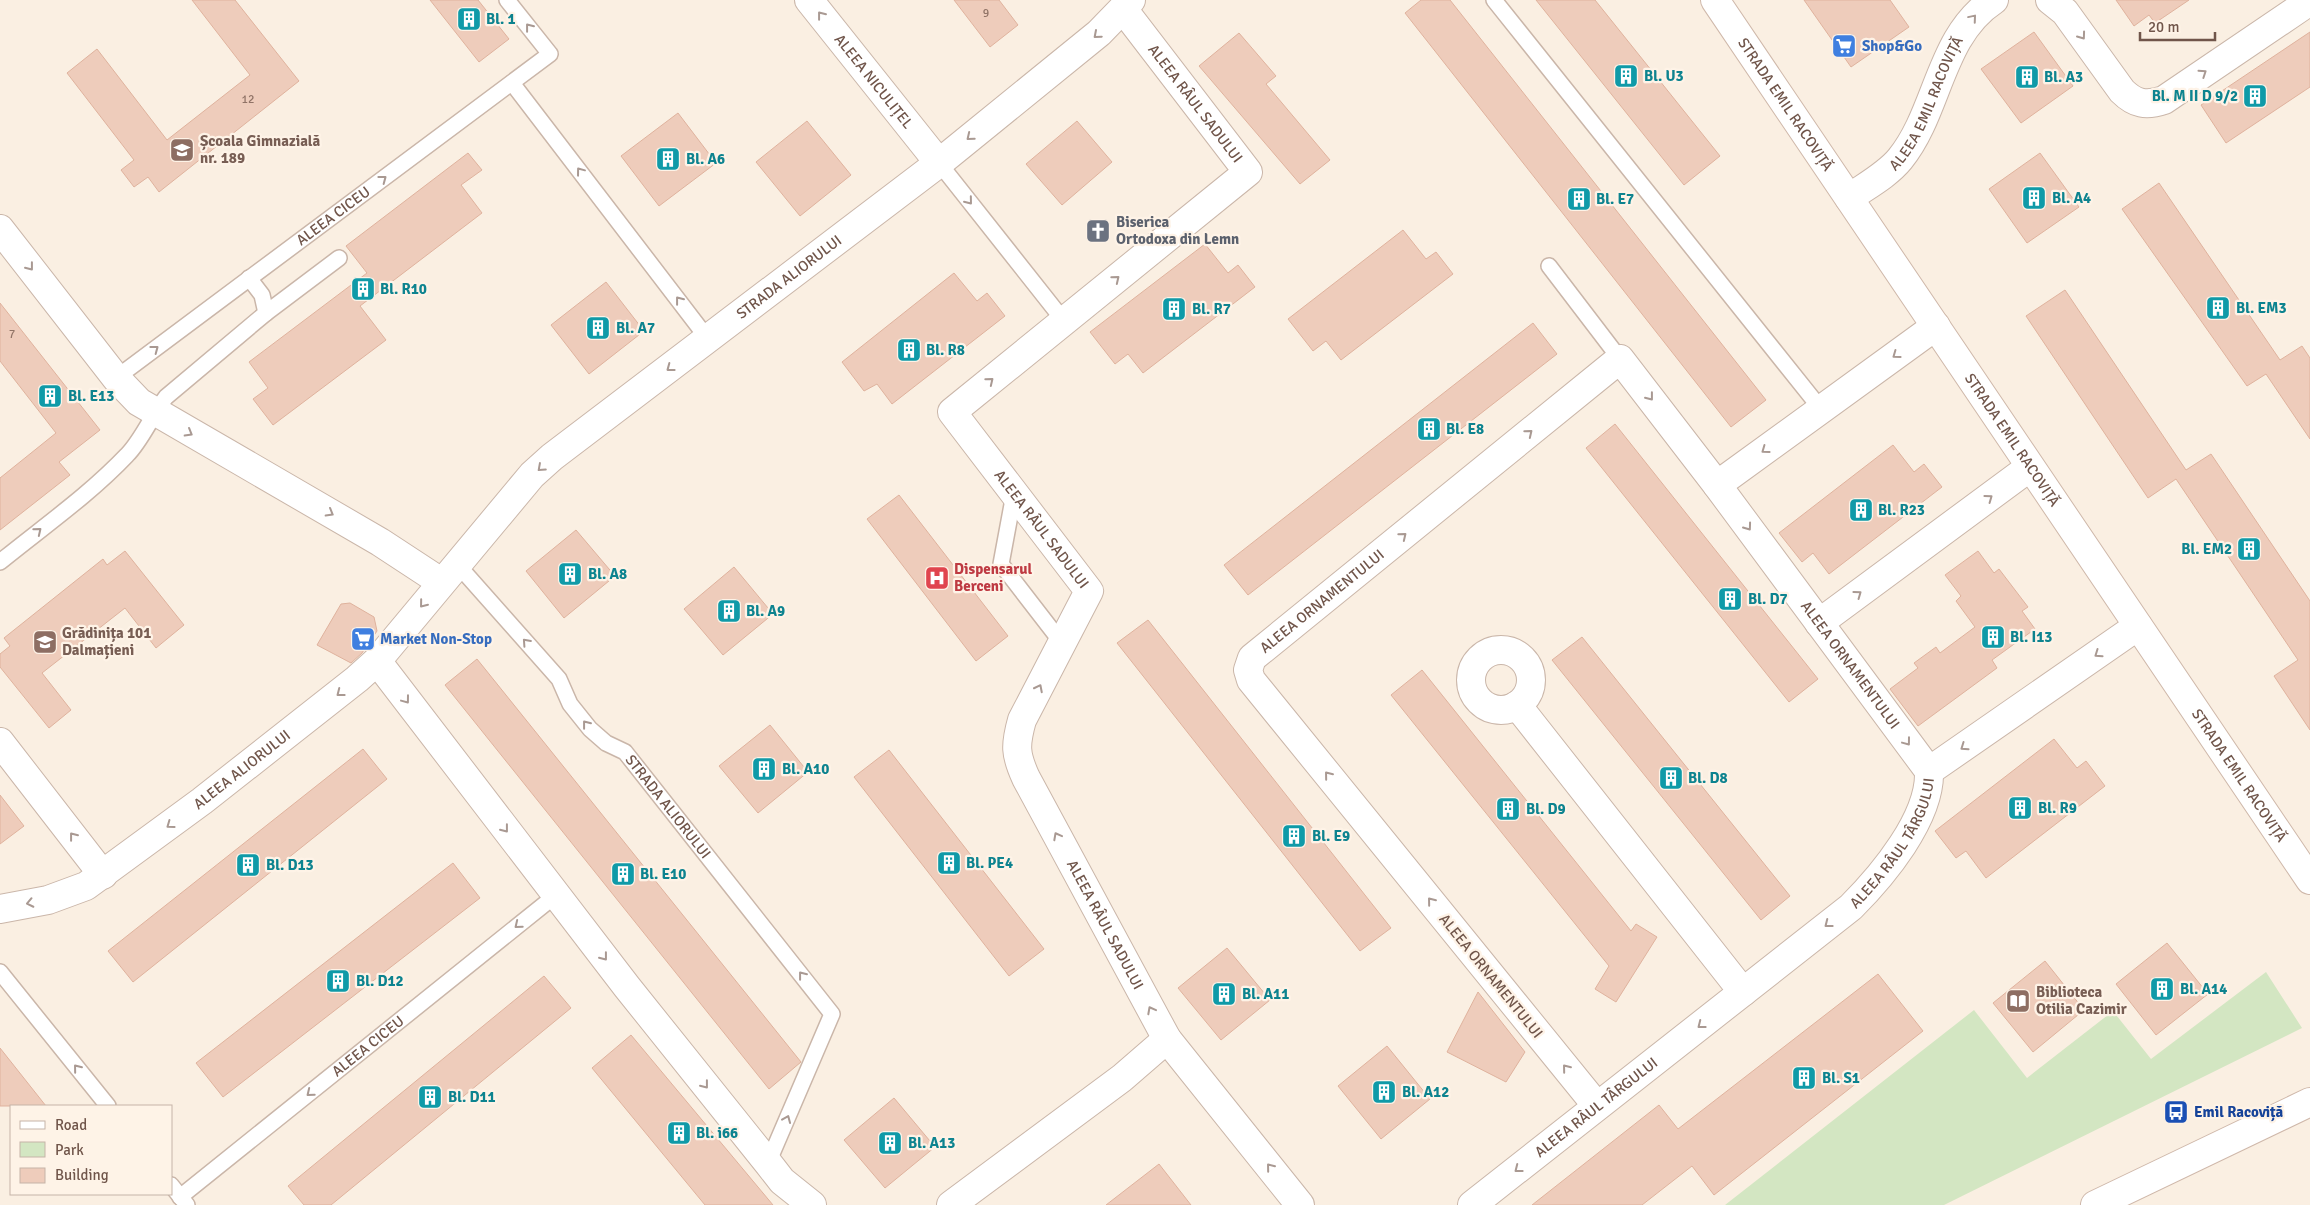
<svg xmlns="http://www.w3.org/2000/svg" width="2310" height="1205" font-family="Signika,sans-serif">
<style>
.green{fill:#d3e6c2}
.building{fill:#ecb;stroke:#dfb29d}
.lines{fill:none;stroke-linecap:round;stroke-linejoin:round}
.lane-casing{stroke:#cab6a9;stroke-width:18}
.street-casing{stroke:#cab6a9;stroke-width:30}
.secondary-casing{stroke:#cfb8aa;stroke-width:30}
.lane{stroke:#fff;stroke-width:15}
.street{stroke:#fff;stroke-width:28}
.secondary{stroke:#fff;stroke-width:28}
.oneway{stroke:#a99992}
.labels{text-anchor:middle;stroke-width:4.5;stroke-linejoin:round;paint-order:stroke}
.number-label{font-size:12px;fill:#907366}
.culture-label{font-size:15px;font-weight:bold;fill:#0d838f;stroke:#fef3e7;text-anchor:start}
.shop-label{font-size:15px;font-weight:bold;fill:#366cbe;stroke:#fef3e7;text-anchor:start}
.street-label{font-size:15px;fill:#70554a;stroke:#fef3e7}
.education-label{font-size:15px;font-weight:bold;fill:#785e54;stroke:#fef3e7;text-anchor:start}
.worship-label{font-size:15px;font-weight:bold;fill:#5b616d;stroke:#fef3e7;text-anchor:start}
.health-label{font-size:15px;font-weight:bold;fill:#be3a42;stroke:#fef3e7;text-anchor:start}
.transit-label{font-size:15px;font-weight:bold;fill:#164399;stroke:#fef3e7;text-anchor:start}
</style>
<rect width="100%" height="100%" fill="#faefe2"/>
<path class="green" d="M2266,972L2302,1028L1944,1205H1725L1974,1010L2027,1078L2113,1011L2151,1059Z"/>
<path class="building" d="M192,0H235L299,81L159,192L148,177L134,187L121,170L134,160L67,73L97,49L167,140L250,75Z
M430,0H478L509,39L479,62Z
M954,0H999L1018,25L990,47Z
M1421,0H1450L1766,400L1731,427L1405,13Z
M1536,0H1595L1720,156L1684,185Z
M1804,0H1890L1909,27L1851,67Z
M2116,0H2189L2155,23L2149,15L2134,26Z
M2034,32L2073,86L2021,123L1981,69Z
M2310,32V87L2226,143L2201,105Z
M1239,33L1276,76L1266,84L1330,160L1300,184L1199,66Z
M678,113L716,163L659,206L621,156Z
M807,121L851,175L800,216L756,162Z
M1077,121L1112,162L1062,205L1026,164Z
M468,153L482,170L461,185L482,213L360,306L386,340L273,425L253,399L268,388L249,362L367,273L346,246Z
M2040,153L2079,207L2027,243L1989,189Z
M2159,183L2280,360L2302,346L2310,358V439L2266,374L2247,386L2122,209Z
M1403,230L1426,259L1436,252L1453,274L1341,360L1326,341L1313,351L1288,319Z
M1205,244L1228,273L1238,265L1255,287L1143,373L1128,354L1115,364L1090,332Z
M954,273L977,301L987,293L1005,316L892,404L877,384L864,391L842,362Z
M606,282L644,331L589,374L551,325Z
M2065,290L2186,470L2211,454L2310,601V730L2274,676L2298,660L2176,479L2148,498L2026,316Z
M0,303L100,430L59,462L70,475L0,530V478L56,433L0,361Z
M1533,323L1557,354L1248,595L1224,565Z
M1615,424L1818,679L1789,702L1586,448Z
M1893,445L1914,472L1924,464L1942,487L1829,574L1813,553L1802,562L1779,533Z
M899,495L1008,636L976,661L867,519Z
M576,530L615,576L564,618L526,571Z
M125,551L184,625L156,648L125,608L42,673L71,710L49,728L0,667V654L10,646L4,638L103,559L107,565Z
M1978,551L1994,573L1999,569L2028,607L2022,611L2035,629L1992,660L1997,668L1918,726L1890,689L1918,668L1914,663L1936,647L1940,653L1975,627L1956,601L1961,596L1945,575Z
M734,567L773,614L723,655L684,609Z
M350,603L374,617L377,631L362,653L351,663L317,645L341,604Z
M1148,620L1391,928L1360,951L1117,643Z
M1582,637L1790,896L1761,920L1552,660Z
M477,659L801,1062L769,1089L445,685Z
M1422,670L1631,931L1636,924L1657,937L1616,1002L1595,989L1609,966L1391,695Z
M770,725L808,772L758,813L719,766Z
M2054,739L2077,768L2086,761L2105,786L1986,878L1966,851L1956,858L1935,831Z
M363,749L387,779L133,982L108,951Z
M889,750L1044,949L1009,976L854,777Z
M0,795L24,826L0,844Z
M453,863L480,898L223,1097L196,1063Z
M2167,943L2208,994L2156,1035L2116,984Z
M1227,948L1270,1000L1221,1040L1178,988Z
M2045,961L2084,1010L2033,1052L1993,1003Z
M1878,974L1923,1031L1714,1195L1692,1166L1642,1205H1532L1659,1105L1678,1129Z
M544,976L571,1008L331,1205H304L288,1186Z
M1478,992L1525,1052L1506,1082L1447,1052Z
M631,1035L773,1205H705L592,1068Z
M1387,1046L1430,1099L1381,1139L1338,1086Z
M0,1048L46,1106H0Z
M894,1098L935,1147L885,1188L844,1140Z
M1159,1164L1191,1205H1106Z"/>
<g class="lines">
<defs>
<g id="lane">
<path d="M1494,0L1821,409"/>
<path d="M512,83L708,339"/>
<path d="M939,163L1064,321"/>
<path d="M1549,266L1620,359"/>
<path d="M266,313L339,258"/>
<path id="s1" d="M116,378L550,54L507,0"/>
<path d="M1014,494L1001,564L1062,643"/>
<path d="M0,562C43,527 89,495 127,455C142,440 152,415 166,397L266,313L262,295L249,278"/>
<path id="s2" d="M457,564L559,679L570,704L590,729L606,743L625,752L832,1014L768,1163"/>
<path d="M0,972L108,1106"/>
<path d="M171,1185L187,1205"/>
<path id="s3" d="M180,1197L556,895"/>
</g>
<g id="street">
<path id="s4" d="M809,0L939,163"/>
<path d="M2050,0L2065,12L2122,91C2135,104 2146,106 2164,100L2310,1"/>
<path id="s5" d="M1123,9L1248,172L952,412L1089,591L1022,720C1015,745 1015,754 1026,778L1167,1039L1300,1205"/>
<path id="s6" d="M1849,198C1866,186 1887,175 1900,159C1939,111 1939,36 1994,0"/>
<path d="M0,229L116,378L139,402L380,542L441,582"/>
<path d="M1717,485L1936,326"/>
<path d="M1819,623L2030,467"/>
<circle cx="1501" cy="680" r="30"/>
<path d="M377,661L627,987L768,1163L782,1181L812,1205"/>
<path d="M1517,705L1743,992"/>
<path d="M0,742L103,875"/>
<path d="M1929,771L2138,626"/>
<path id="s7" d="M0,909L48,900L86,886L202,801L357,679L377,661L532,475L552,457L939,163L1099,33L1131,0"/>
<path id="s8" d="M1597,1106L1251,680L1248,670L1252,658L1620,359L1717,485L1929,771"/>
<path d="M951,1205L1122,1078L1167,1039"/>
<path id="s9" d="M1472,1205L1851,907C1882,876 1931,818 1929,771"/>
</g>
<g id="secondary">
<path id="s10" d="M1715,0L2310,880"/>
<path d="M2095,1205L2310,1102"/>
</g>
</defs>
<use href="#lane" class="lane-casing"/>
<use href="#street" class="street-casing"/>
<use href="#secondary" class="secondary-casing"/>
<use href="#lane" class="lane"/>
<use href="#street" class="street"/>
<use href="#secondary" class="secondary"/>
</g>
<defs><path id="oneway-chevron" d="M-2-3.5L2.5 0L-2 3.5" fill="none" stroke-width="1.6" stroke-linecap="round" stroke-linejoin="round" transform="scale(1.25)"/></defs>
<g class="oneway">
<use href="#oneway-chevron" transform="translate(821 15) rotate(-128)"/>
<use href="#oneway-chevron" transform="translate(1973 18) rotate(-50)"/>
<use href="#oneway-chevron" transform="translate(529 27) rotate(-128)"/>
<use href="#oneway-chevron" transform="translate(1097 35) rotate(139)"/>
<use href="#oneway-chevron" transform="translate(2082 36) rotate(54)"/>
<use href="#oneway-chevron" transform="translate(2203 73) rotate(-34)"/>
<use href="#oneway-chevron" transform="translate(970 137) rotate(141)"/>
<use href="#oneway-chevron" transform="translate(580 171) rotate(-127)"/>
<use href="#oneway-chevron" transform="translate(383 179) rotate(-37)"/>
<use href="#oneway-chevron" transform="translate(969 201) rotate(51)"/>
<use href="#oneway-chevron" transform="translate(30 267) rotate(52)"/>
<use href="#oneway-chevron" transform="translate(1116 279) rotate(-39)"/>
<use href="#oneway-chevron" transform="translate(679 300) rotate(-128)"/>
<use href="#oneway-chevron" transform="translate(155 349) rotate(-37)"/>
<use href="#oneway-chevron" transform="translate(1896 355) rotate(144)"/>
<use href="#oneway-chevron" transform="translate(670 368) rotate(143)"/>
<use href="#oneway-chevron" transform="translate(990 381) rotate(-39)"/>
<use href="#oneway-chevron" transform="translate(1650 397) rotate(52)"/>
<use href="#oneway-chevron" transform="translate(189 433) rotate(30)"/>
<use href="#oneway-chevron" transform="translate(1529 433) rotate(-39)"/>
<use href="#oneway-chevron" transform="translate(1765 450) rotate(144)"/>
<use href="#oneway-chevron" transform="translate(541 468) rotate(138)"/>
<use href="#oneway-chevron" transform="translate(1989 498) rotate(-36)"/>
<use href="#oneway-chevron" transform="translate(330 513) rotate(30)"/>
<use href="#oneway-chevron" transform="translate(1748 527) rotate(54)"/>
<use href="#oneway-chevron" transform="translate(38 531) rotate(-39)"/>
<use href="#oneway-chevron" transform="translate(1403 536) rotate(-39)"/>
<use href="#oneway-chevron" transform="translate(1858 594) rotate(-36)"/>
<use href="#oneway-chevron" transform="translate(423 604) rotate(129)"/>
<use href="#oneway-chevron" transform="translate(526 642) rotate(-132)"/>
<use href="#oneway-chevron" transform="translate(2098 654) rotate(145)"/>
<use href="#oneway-chevron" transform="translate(1039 688) rotate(-63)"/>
<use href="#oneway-chevron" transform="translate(340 693) rotate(142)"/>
<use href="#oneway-chevron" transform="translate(406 700) rotate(53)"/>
<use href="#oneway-chevron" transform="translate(586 724) rotate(-128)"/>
<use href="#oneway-chevron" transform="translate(1907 742) rotate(53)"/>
<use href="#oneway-chevron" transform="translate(1964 747) rotate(145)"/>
<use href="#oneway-chevron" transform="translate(1328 775) rotate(-129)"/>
<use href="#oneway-chevron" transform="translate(170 825) rotate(144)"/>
<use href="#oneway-chevron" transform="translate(505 829) rotate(52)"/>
<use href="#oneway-chevron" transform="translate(73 836) rotate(-128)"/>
<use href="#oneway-chevron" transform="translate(1057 836) rotate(-118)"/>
<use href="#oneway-chevron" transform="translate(1431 901) rotate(-129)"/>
<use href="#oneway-chevron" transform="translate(30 903) rotate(168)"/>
<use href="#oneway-chevron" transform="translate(1828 924) rotate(142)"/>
<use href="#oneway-chevron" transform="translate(518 925) rotate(141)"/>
<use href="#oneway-chevron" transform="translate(604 957) rotate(52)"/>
<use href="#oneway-chevron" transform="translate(802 975) rotate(-128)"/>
<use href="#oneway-chevron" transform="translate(1151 1010) rotate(-118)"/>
<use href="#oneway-chevron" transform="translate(1701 1025) rotate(142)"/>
<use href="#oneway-chevron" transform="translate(77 1068) rotate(-129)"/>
<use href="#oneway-chevron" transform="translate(1566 1068) rotate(-129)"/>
<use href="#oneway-chevron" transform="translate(705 1085) rotate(52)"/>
<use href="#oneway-chevron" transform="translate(310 1093) rotate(141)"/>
<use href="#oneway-chevron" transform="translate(787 1119) rotate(-67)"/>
<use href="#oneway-chevron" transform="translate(1270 1167) rotate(-129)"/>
<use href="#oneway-chevron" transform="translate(1518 1169) rotate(142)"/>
</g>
<defs>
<symbol id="building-square" viewBox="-11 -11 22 22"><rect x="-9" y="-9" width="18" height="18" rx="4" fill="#0f9aa8" stroke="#fef3e7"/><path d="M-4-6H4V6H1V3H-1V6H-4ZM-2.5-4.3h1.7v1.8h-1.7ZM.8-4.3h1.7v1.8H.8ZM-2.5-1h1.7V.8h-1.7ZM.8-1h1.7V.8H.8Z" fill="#fff"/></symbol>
<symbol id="supermarket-square" viewBox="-11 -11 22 22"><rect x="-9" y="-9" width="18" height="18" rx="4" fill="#3f7fe0" stroke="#fef3e7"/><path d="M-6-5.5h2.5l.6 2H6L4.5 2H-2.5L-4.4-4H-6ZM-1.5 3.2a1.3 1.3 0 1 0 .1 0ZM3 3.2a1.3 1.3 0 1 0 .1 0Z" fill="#fff"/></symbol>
<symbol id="school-square" viewBox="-11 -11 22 22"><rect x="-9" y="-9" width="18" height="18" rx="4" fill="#8d6e63" stroke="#fef3e7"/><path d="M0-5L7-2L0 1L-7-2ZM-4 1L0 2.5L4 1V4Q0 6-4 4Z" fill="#fff"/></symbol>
<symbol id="church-square" viewBox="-11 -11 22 22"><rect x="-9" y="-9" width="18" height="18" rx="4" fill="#6b7280" stroke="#fef3e7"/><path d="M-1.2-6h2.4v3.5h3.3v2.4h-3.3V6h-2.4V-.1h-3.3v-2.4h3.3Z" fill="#fff"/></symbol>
<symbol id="hospital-square" viewBox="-11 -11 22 22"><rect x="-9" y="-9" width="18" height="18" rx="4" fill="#e0444e" stroke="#fef3e7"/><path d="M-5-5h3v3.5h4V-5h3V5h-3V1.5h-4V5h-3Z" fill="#fff"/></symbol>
<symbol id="library-square" viewBox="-11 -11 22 22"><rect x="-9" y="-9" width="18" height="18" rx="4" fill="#8d6e63" stroke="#fef3e7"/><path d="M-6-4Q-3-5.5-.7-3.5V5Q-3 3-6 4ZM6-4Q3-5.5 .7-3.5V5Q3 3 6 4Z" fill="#fff"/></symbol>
<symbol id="bus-square" viewBox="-11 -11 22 22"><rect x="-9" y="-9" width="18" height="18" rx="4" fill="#1a4fb4" stroke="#fef3e7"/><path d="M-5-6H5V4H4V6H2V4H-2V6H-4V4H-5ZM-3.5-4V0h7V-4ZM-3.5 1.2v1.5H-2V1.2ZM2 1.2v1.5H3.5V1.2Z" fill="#fff"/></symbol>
</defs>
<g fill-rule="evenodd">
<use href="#building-square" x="455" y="5" width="28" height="28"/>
<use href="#supermarket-square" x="1830" y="32" width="28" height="28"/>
<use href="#building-square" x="1612" y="62" width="28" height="28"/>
<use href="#building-square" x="2013" y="63" width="28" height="28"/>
<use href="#building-square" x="2241" y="82" width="28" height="28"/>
<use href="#school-square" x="168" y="136" width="28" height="28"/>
<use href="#building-square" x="654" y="145" width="28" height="28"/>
<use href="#building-square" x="2020" y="184" width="28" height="28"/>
<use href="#building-square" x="1565" y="185" width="28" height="28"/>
<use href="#church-square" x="1084" y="217" width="28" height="28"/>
<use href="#building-square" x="349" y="275" width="28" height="28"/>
<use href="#building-square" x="2204" y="294" width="28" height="28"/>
<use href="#building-square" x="1160" y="295" width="28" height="28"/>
<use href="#building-square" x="584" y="314" width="28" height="28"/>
<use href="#building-square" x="895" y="336" width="28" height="28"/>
<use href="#building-square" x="36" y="382" width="28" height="28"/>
<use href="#building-square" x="1415" y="415" width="28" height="28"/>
<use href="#building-square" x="1847" y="496" width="28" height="28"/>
<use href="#building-square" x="2235" y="535" width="28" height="28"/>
<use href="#building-square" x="556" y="560" width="28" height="28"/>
<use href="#hospital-square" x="923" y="564" width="28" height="28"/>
<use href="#building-square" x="1716" y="585" width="28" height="28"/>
<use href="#building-square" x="715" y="597" width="28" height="28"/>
<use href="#building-square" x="1979" y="623" width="28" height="28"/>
<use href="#supermarket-square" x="349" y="625" width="28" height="28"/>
<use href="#school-square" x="31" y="628" width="28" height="28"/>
<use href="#building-square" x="750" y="755" width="28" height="28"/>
<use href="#building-square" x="1657" y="764" width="28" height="28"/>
<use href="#building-square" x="2006" y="794" width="28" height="28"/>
<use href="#building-square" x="1494" y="795" width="28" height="28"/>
<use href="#building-square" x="1280" y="822" width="28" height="28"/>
<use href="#building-square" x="935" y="849" width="28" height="28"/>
<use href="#building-square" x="234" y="851" width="28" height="28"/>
<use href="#building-square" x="609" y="860" width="28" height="28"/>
<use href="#building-square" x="324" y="967" width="28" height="28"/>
<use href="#building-square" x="2148" y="975" width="28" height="28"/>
<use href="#building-square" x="1210" y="980" width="28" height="28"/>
<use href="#library-square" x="2004" y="987" width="28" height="28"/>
<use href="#building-square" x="1790" y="1064" width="28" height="28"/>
<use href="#building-square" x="1370" y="1078" width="28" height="28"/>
<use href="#building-square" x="416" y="1083" width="28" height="28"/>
<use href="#bus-square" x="2162" y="1098" width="28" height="28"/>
<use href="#building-square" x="665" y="1119" width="28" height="28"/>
<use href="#building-square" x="876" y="1129" width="28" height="28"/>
</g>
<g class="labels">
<g class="number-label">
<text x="986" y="17">9</text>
<text x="248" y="103">12</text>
<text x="12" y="338">7</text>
</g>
<g class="culture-label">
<text x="486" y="24">Bl. 1</text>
<text x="1644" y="81">Bl. U3</text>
<text x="2044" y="82">Bl. A3</text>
<text x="2238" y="101" text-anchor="end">Bl. M II D 9/2</text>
<text x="686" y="164">Bl. A6</text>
<text x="2052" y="203">Bl. A4</text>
<text x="1596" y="204">Bl. E7</text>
<text x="380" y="294">Bl. R10</text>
<text x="2236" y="313">Bl. EM3</text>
<text x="1192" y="314">Bl. R7</text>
<text x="616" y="333">Bl. A7</text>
<text x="926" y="355">Bl. R8</text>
<text x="68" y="401">Bl. E13</text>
<text x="1446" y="434">Bl. E8</text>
<text x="1878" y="515">Bl. R23</text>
<text x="2232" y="554" text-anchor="end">Bl. EM2</text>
<text x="588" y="579">Bl. A8</text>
<text x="1748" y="604">Bl. D7</text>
<text x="746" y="616">Bl. A9</text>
<text x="2010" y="642">Bl. I13</text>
<text x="782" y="774">Bl. A10</text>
<text x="1688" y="783">Bl. D8</text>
<text x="2038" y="813">Bl. R9</text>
<text x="1526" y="814">Bl. D9</text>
<text x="1312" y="841">Bl. E9</text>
<text x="966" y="868">Bl. PE4</text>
<text x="266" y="870">Bl. D13</text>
<text x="640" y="879">Bl. E10</text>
<text x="356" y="986">Bl. D12</text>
<text x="2180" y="994">Bl. A14</text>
<text x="1242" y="999">Bl. A11</text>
<text x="1822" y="1083">Bl. S1</text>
<text x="1402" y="1097">Bl. A12</text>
<text x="448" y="1102">Bl. D11</text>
<text x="696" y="1138">Bl. i66</text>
<text x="908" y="1148">Bl. A13</text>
</g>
<g class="shop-label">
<text x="1862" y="51">Shop&amp;Go</text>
<text x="380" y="644">Market Non-Stop</text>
</g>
<g class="street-label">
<text dy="5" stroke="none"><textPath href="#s4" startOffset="104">ALEEA NICULIȚEL</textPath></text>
<text dy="5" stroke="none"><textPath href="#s6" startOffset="126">ALEEA EMIL RACOVIȚĂ</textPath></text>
<text dy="5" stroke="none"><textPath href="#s5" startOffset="119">ALEEA RÂUL SADULUI</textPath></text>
<text dy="5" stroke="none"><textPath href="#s10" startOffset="126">STRADA EMIL RACOVIȚĂ</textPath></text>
<text dy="5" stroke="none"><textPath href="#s1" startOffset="271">ALEEA CICEU</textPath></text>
<text dy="5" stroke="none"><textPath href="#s7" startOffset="1024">STRADA ALIORULUI</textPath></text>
<text dy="5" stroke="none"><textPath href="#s10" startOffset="531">STRADA EMIL RACOVIȚĂ</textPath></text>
<text dy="5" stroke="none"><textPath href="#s5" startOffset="734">ALEEA RÂUL SADULUI</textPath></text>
<text dy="5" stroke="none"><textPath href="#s8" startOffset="662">ALEEA ORNAMENTULUI</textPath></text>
<text dy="5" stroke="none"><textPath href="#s8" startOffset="1429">ALEEA ORNAMENTULUI</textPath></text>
<text dy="5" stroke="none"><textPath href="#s7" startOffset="284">ALEEA ALIORULUI</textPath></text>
<text dy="5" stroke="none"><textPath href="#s10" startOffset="936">STRADA EMIL RACOVIȚĂ</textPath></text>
<text dy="5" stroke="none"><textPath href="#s2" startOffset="325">STRADA ALIORULUI</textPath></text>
<text dy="5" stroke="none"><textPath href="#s9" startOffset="560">ALEEA RÂUL TÂRGULUI</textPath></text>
<text dy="5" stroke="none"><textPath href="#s5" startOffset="1184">ALEEA RÂUL SADULUI</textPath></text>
<text transform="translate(1491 976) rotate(51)" y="5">ALEEA ORNAMENTULUI</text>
<text dy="5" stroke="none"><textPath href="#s3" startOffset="241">ALEEA CICEU</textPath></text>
<text dy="5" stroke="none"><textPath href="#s9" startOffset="158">ALEEA RÂUL TÂRGULUI</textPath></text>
</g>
<g class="education-label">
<text x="200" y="146">Școala Gimnazială<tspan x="200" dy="17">nr. 189</tspan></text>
<text x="62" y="638">Grădinița 101<tspan x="62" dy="17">Dalmațieni</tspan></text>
<text x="2036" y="997">Biblioteca<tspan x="2036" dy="17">Otilia Cazimir</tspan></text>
</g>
<g class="worship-label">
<text x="1116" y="227">Biserica<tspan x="1116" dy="17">Ortodoxa din Lemn</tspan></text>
</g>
<g class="health-label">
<text x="954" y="574">Dispensarul<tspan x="954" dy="17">Berceni</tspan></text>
</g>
<g class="transit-label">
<text x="2194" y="1117">Emil Racoviță</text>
</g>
</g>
<rect x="10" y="1105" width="162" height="90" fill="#fef3e7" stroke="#c5b4a8"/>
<rect x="20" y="1121" width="25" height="8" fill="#ffffff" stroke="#c5b4a8"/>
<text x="55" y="1130" font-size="15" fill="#70554a">Road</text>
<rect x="20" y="1142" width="25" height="15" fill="#d3e6c2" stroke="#c5b4a8"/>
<text x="55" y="1155" font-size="15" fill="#70554a">Park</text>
<rect x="20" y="1168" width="25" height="15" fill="#eeccbb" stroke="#c5b4a8"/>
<text x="55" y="1180" font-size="15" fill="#70554a">Building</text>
<path d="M2140 32v8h75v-8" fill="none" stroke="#70554a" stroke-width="2.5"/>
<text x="2148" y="32" font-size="15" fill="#70554a" stroke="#fef3e7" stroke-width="4" paint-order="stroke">20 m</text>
</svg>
